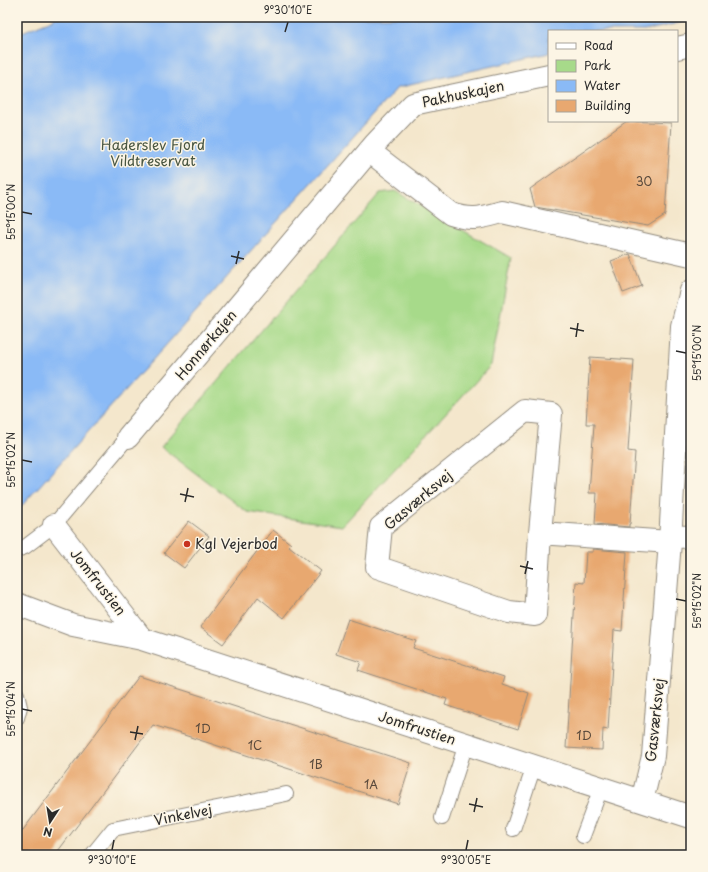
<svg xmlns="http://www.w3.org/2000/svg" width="708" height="872" font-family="'Playpen Sans',sans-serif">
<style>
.green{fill:#a7da8a;stroke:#69825a}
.water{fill:#8abaf6;stroke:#5a7290}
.building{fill:#e8a870}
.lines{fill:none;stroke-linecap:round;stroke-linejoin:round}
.service-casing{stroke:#90897c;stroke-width:16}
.minor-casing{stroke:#90897c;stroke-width:24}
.service{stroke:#fff;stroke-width:14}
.minor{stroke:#fff;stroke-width:22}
.ticks{fill:none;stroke:#2b2b2b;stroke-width:1.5}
.poi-dot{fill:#c8321e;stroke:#fcf5e5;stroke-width:1.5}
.labels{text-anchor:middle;stroke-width:3;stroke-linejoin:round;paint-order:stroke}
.number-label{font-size:12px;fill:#5a4a3c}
.street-label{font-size:14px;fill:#2b2b2b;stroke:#fcf5e5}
.park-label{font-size:14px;fill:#4a5743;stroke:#fcf5e5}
.poi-label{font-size:14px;fill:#2b2b2b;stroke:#fcf5e5;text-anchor:start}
.neatline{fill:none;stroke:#2b2b2b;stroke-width:1.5}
.ticks-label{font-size:10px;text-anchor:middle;fill:#2b2b2b}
</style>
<rect width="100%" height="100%" fill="#fcf5e5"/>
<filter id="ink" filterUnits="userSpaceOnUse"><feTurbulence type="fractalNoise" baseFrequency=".025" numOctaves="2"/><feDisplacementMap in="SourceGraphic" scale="8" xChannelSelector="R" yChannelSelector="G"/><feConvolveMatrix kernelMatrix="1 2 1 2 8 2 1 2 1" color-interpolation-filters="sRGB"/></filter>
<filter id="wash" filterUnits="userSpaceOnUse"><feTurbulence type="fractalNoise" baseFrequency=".012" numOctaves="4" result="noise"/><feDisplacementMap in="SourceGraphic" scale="16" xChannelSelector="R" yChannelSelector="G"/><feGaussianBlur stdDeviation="0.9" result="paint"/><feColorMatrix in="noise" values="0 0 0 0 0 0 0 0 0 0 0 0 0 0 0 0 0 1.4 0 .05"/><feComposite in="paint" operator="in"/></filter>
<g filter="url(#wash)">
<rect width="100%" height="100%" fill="#f4e7cc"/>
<path class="green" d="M395,191L511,258L491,365L342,526L247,512L161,447L380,193Z"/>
<path class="water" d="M55,17H691V20L644,31H549V53L397,88L17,511V34L54,19Z"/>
<g id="blocks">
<path class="building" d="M627,121L671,123L665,215L648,226L535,207L530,189Z
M630,254L642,286L623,293L611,261Z
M590,357L634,360L628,451L635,452L630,524H629V527L595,524L597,493H589L594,424H586Z
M189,521L209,536L184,568L164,553Z
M273,530L291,544L289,546L321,571L284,618L258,597L223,644L200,627Z
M593,549L627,552L622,631L614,630L608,730L603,729L602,750L566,748L576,582L584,583L586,552H593Z
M348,619L416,641L413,648L504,677L502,684L529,693L518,729L445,705L447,699L358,670L361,662L336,654Z
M139,676L411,763L398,804L153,725L55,855H17V838Z"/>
</g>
</g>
<g filter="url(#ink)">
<use href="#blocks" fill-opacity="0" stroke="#90897c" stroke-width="1"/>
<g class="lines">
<defs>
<path id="service" d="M17,550L25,547L54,525L128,437
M17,694L20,707L17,718
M442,818L466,744
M513,829L534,766
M583,836L601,788
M92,855L113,829L286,794"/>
<path id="minor" d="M677,48L691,45
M369,151L451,214C473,221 480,218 502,212L691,255
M525,411L551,414L540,533L535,615L509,612L377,567L381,527Z
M128,437L375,144L413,104L549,75
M54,525L142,639
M540,533L670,542
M670,536L691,537
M17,604L73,625L142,639L691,817
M642,801L653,756L670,542L682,326L691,291"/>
</defs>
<use href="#service" class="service-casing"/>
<use href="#minor" class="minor-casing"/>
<use href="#service" class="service"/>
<use href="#minor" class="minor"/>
</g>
</g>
<path class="ticks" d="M285,32L288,22M22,212L32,214M231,256L244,259M236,264L239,251M570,328L584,331M576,337L578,323M676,351L686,353M22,460L32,462M180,494L194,497M185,502L188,488M520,566L533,569M525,574L528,561M676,599L686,601M22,709L32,711M130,732L143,734M135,740L138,726M469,804L483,807M474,812L477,798M112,850L114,840M466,850L468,840"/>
<circle class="poi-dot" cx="187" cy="544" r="4"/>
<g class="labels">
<g class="number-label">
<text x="644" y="186">30</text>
<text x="203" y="733">1D</text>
<text x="584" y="740">1D</text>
<text x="255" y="750">1C</text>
<text x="316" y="769">1B</text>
<text x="371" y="789">1A</text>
</g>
<g class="street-label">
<text transform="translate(463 94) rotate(-12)" y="5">Pakhuskajen</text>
<text transform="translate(206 345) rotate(-50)" y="5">Honnørkajen</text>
<text transform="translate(418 500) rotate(-40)" y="5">Gasværksvej</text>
<text transform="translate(98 582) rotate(52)" y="5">Jomfrustien</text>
<text transform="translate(655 720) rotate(-84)" y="5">Gasværksvej</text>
<text transform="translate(417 728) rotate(18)" y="5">Jomfrustien</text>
<text transform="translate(183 815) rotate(-11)" y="5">Vinkelvej</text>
</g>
<g class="park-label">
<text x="153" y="150">Haderslev Fjord<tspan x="153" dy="16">Vildtreservat</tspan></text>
</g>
<g class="poi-label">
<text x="195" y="549">Kgl Vejerbod</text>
</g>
</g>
<rect width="708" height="872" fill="none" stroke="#fcf5e5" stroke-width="44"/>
<rect x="548" y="30" width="130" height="92" fill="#fcf5e5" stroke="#a8a49b"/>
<rect x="556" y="43" width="20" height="6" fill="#ffffff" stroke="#a8a49b"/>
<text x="584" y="50" font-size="12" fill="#2b2b2b">Road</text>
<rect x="556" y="60" width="20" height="12" fill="#a7da8a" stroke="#a8a49b"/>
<text x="584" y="70" font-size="12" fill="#2b2b2b">Park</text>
<rect x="556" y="80" width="20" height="12" fill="#8abaf6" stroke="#a8a49b"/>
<text x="584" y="90" font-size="12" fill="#2b2b2b">Water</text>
<rect x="556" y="100" width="20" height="12" fill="#e8a870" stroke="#a8a49b"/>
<text x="584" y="110" font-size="12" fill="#2b2b2b">Building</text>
<g transform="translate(50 822) rotate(192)" stroke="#fcf5e5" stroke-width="3" paint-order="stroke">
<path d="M0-3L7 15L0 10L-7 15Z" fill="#2b2b2b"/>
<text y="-6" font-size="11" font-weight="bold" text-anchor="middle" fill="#2b2b2b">N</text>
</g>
<rect x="22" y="22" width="664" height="828" class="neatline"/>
<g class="ticks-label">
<text x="288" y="14">9°30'10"E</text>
<text transform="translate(11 212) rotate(-90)" y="4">55°15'00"N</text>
<text transform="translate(697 353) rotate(-90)" y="4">55°15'00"N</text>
<text transform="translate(11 460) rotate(-90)" y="4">55°15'02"N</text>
<text transform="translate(697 601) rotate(-90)" y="4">55°15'02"N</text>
<text transform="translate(11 709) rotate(-90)" y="4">55°15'04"N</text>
<text x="112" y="864">9°30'10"E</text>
<text x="466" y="864">9°30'05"E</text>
</g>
</svg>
